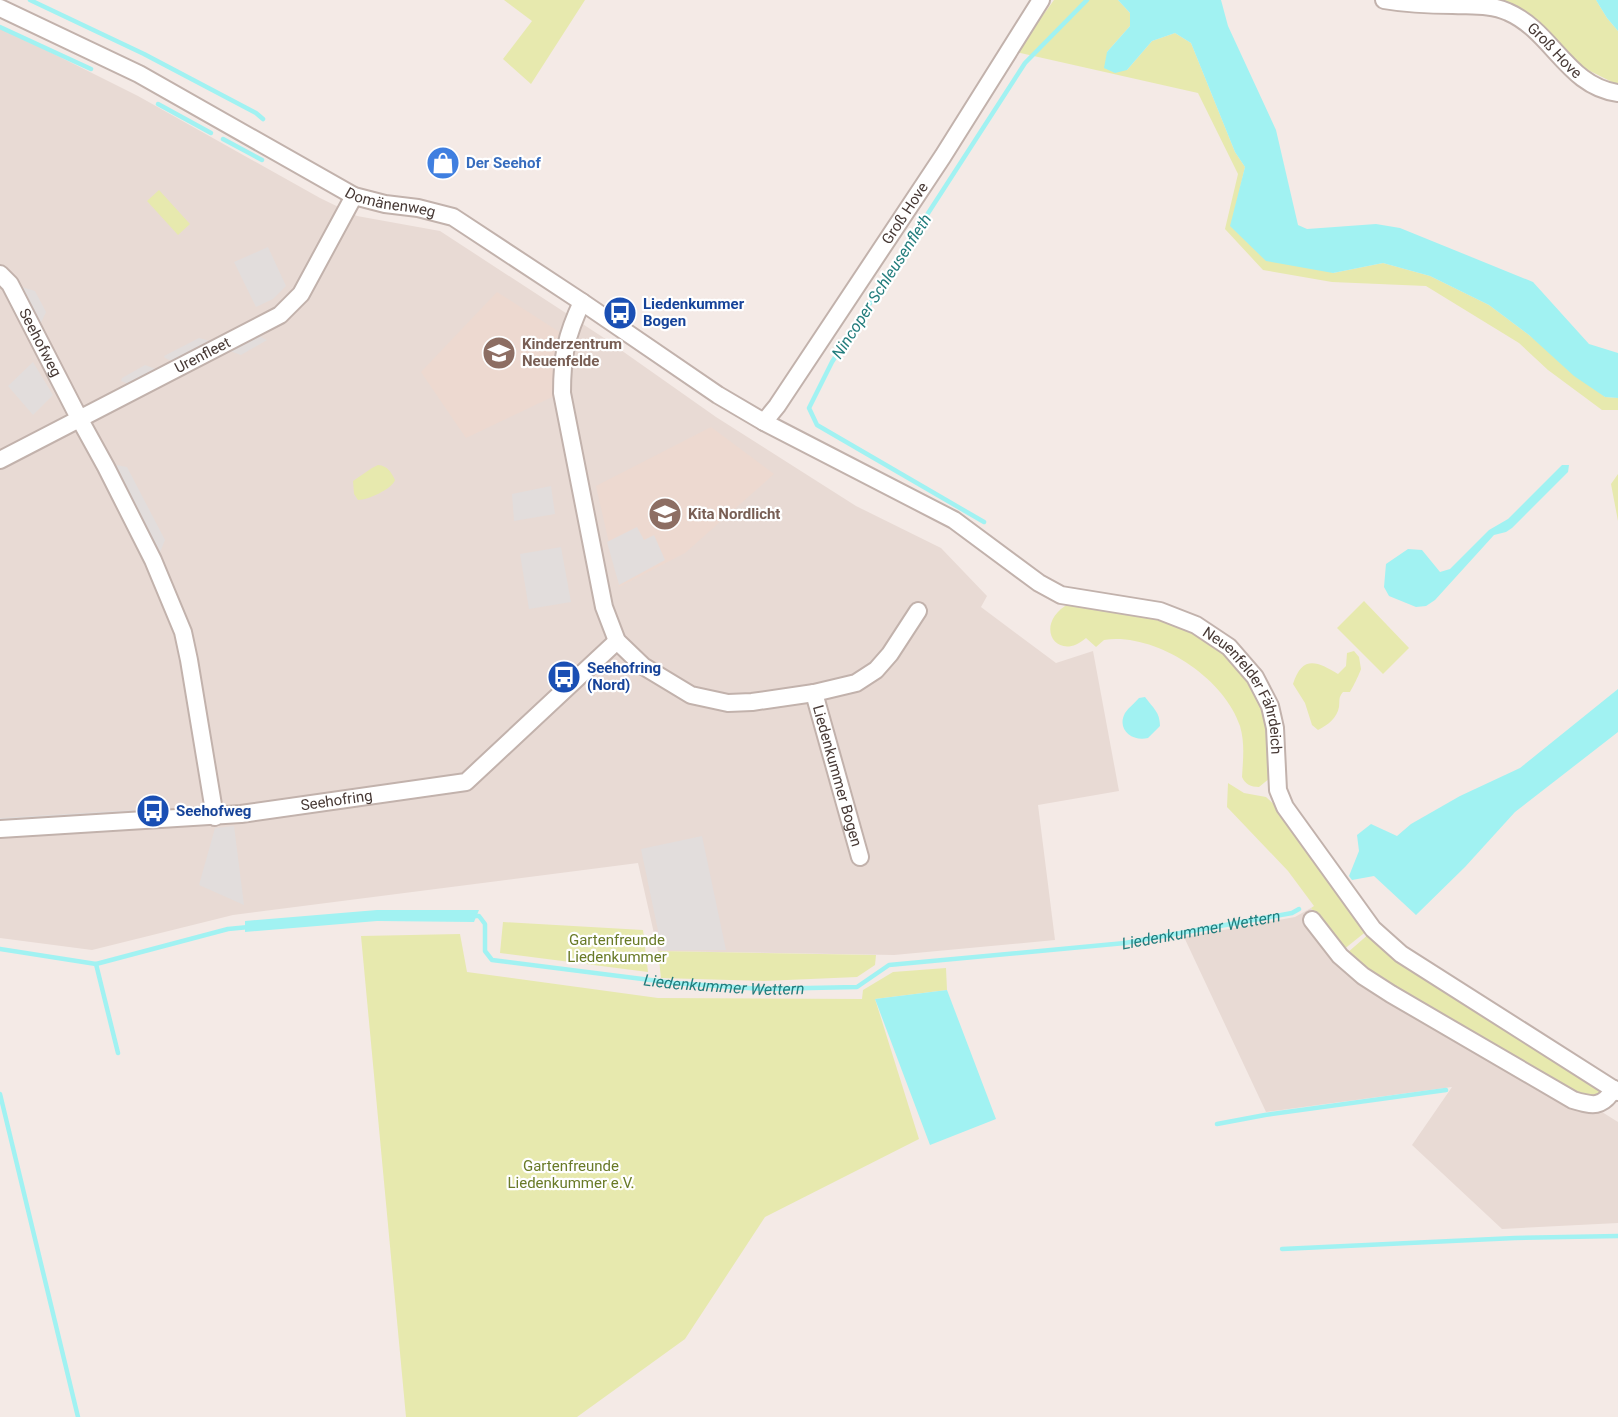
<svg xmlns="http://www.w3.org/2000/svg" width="1618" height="1417" font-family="Roboto,sans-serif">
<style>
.residential{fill:#e8dad4}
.education{fill:#edd9d0}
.green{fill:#e7e9ae}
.parking{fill:#e2dddc}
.water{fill:#a1f2f2}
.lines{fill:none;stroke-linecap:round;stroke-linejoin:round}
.stream{stroke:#a1f2f2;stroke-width:4.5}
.street-casing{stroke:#c2b2ac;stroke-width:20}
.street{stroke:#fff;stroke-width:16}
.labels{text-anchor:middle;stroke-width:4.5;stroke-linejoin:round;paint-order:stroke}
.street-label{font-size:15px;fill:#473935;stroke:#fff}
.shop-label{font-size:15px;font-weight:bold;fill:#366cbe;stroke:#fff;text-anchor:start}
.transit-label{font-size:15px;font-weight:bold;fill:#164399;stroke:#fff;text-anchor:start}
.education-label{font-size:15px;font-weight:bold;fill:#785e54;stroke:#fff;text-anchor:start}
.park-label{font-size:15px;fill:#697a27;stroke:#fff}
.water-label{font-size:16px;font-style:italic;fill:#227c7c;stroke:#fff}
</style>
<rect width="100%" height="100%" fill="#f4eae6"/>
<path class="residential" d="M0,27L138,96L320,198L357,216L440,231L601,336L716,417L856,506L941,548L987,596L981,607L1056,663L1093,651L1119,791L1038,805L1055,940L894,955L658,951L638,863L233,915L92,950L0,938Z
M1311,908L1343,950L1618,1122V1223L1502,1229L1412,1145L1452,1087L1266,1112L1184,937L1295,917Z"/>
<path class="education" d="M497,292L561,333L554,396L466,438L421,372Z
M711,427L774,474L685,553L619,587L596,486Z"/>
<path class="green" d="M504,0H585L531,84L503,59L532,21Z
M1054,0H1118L1130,13V26L1107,52L1127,70L1152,41L1175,33L1191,43L1235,152L1245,167L1231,226L1333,273L1383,263L1430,276L1489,305L1529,335L1605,397L1618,398V410H1602L1548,370L1519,343L1426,286L1332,282L1263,270L1225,229L1238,174L1198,93L1016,52Z
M1480,0H1596L1607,18L1618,31V85L1580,66L1513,4Z
M159,190L190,224L178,235L147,201Z
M378,465C388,466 391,472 395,480C392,489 368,500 358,500L354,494L353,481L372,468Z
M1618,474V521L1611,484Z
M1364,601L1409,648L1383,674L1337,628Z
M1070,603C1095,607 1123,608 1147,615C1198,629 1250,659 1264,714C1269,735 1269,757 1270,778L1259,787C1251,787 1245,784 1242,777C1243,760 1245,743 1240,726C1224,677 1154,632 1104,640L1096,647L1086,638C1057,664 1031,624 1070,603Z
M1354,651L1359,657L1361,669C1360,673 1352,689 1350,692H1343C1338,698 1340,700 1339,707C1337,718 1328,725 1318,730L1312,725L1305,703L1293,684C1302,655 1317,661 1338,674L1346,666L1347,653Z
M1228,783L1244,793L1266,797L1277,807L1368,930L1343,950L1311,908L1314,906L1288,871L1227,807Z
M503,922L643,930L648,972L500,953Z
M1370,933L1603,1092L1598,1097L1577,1095L1384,982L1347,953Z
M460,934L467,972L658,998L862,999L863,990L893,972L946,968L947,990L875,999L919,1139L765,1217L685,1339L577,1417H406L361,936Z
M658,951L876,955L875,965L857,977L764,981L661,978Z"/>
<path class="parking" d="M268,247L286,286L273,299L256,307L234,262Z
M19,286L35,291L46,312L39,327Z
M257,335L267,340L241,355L230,351Z
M199,338L211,341L174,362L165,358L164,356Z
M33,362L53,395L33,415L8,386Z
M145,365L156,369L129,384L121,381L122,378Z
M111,464L127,467L165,540L158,557Z
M551,486L555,514L514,521L512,494Z
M637,527L644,540L654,535L665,560L619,585L607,542Z
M561,547L571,602L529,609L520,554Z
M133,810L139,816L0,823V818Z
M234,826L244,905L199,885L215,828Z
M702,836L726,950H662L641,849Z"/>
<path class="water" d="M1118,0H1221L1228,26L1276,130L1298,225L1307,229L1376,224L1400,228L1533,282L1589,344L1618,353V398L1605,397L1574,376L1529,335L1489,305L1430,276L1383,263L1333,273L1266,261L1230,226L1245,167L1235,152L1191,43L1175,33L1152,41L1127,70L1115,73L1104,68L1107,52L1130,26V13Z
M1596,0H1618V31L1607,18Z
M1562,465H1569L1568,472L1512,528L1506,532L1494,535L1435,600L1426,606L1416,607L1389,596L1384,587L1386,564L1408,549L1422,550L1440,572L1450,569L1489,530L1508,519Z
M1618,689V732L1515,812L1465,867L1416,915L1374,876L1352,880L1349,876L1359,851L1357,835L1371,824L1397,836L1411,824L1460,796L1520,768Z
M1145,697C1153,708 1160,712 1160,726L1148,738C1133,742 1116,730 1125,713C1129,707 1135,703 1139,698Z
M377,910H479L474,922L377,921L245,932V921Z
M947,990L996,1119L930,1145L875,999Z"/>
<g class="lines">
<g class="stream">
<path d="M30,0L144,54L256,113L263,119"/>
<path d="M0,27L91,69"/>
<path d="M158,104L211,133"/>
<path d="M223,139L262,160"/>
<path d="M984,522L817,425L809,408L832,362L1025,63L1087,0"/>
<path id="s1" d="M470,916H479L485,924V951L492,960L674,983L762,989L857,987L889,965L1125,943L1292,913L1299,909"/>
<path d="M0,949L96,964L228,929L249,927"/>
<path d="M96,964L118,1053"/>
<path d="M0,1094L78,1417"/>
<path d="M1217,1124L1265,1115L1446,1090"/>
<path d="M1282,1249L1515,1238L1618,1236"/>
</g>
<defs>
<g id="street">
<path id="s2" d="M1384,0C1407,4 1430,5 1453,5C1472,6 1491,4 1508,12C1552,31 1568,87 1618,93"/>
<path id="s3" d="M0,8L139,74L354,196L385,204L418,208L453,217L582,302L718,395L764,422L954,520L1039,583L1061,595L1160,611L1196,625L1229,647L1255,677L1270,706L1275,728L1278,790L1285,807L1373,929L1401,954L1618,1092"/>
<path id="s4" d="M0,274L10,284L79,418L106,467L153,560L183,632L189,660L215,817"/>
<path d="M582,302C566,336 562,356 562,393L604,607L617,641L643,666L691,695L728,703L752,702L814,693L856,683L876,670L890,654L918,611"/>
<path id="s5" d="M764,422L777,406L943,156L1041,0"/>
<path id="s6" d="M0,460L280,315L301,294L354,196"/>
<path id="s7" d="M814,693L860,857"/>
<path id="s8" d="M0,829L241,814L466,782L617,641"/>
<path d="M1312,920L1340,956L1363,976L1391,994L1573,1100C1593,1106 1602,1108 1614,1089"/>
</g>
</defs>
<use href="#street" class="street-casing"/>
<use href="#street" class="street"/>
</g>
<defs>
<symbol id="shop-disc" viewBox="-11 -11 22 22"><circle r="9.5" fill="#3f7fe0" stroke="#fff"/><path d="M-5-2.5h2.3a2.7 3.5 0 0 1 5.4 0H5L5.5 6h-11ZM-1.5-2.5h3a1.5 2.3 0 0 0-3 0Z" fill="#fff"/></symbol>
<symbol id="bus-disc" viewBox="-11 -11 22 22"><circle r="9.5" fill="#1a4fb4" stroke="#fff"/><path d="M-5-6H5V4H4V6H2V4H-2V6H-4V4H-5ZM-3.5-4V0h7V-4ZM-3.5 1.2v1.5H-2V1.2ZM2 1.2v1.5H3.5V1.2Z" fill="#fff"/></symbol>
<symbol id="school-disc" viewBox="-11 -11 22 22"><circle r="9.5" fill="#8d6e63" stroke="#fff"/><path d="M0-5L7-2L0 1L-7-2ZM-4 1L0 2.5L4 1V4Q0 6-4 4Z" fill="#fff"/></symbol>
</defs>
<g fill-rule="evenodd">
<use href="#shop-disc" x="424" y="144" width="38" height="38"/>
<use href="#bus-disc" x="601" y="294" width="38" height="38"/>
<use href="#school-disc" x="480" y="334" width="38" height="38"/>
<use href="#school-disc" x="646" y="495" width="38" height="38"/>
<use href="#bus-disc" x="545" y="658" width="38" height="38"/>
<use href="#bus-disc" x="134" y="792" width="38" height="38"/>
</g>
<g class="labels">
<g class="street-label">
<text dy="5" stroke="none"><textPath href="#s2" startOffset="186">Groß Hove</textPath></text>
<text dy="5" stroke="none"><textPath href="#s3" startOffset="438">Domänenweg</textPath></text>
<text dy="5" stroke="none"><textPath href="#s5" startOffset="252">Groß Hove</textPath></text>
<text dy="5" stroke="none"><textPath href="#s4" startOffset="80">Seehofweg</textPath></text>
<text dy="5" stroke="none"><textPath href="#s6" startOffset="228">Urenfleet</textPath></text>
<text dy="5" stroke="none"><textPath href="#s3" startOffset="1444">Neuenfelder Fährdeich</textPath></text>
<text dy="5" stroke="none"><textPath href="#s7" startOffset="86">Liedenkummer Bogen</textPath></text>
<text dy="5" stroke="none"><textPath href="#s8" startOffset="338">Seehofring</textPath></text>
</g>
<g class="shop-label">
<text x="466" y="168">Der Seehof</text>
</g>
<g class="transit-label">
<text x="643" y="309">Liedenkummer<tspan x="643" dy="17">Bogen</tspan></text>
<text x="587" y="673">Seehofring<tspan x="587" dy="17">(Nord)</tspan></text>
<text x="176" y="816">Seehofweg</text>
</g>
<g class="education-label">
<text x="522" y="349">Kinderzentrum<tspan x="522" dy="17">Neuenfelde</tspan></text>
<text x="688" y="519">Kita Nordlicht</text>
</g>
<g class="park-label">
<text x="617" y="945">Gartenfreunde<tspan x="617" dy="17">Liedenkummer</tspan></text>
<text x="571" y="1171">Gartenfreunde<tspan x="571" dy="17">Liedenkummer e.V.</tspan></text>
</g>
<g class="water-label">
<text transform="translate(881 286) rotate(-57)" y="6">Nincoper Schleusenfleth</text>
<text dy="6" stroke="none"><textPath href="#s1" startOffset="777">Liedenkummer Wettern</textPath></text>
<text dy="6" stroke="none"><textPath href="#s1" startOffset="291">Liedenkummer Wettern</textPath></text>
</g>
</g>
</svg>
